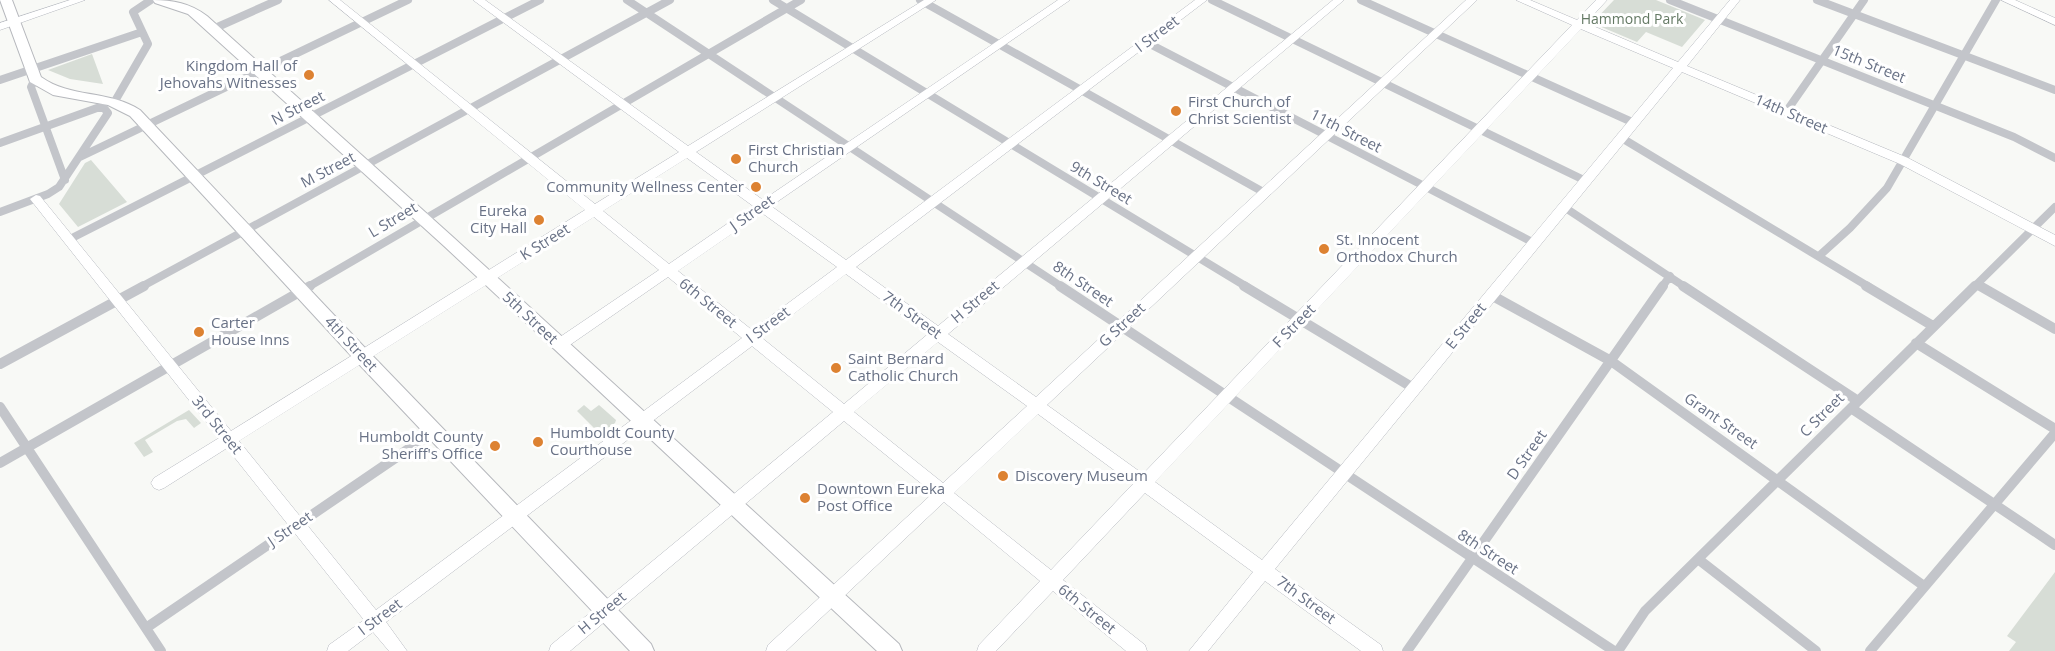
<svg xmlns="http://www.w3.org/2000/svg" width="2055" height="651" font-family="'Open Sans',sans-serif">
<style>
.green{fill:#d7ddd6}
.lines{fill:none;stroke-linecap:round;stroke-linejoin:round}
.secondary-casing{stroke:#b5b8bf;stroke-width:1}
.highway-casing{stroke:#b6b8bd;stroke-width:2}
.street-far1{stroke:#c3c5ca;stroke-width:8}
.street{stroke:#c3c5ca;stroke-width:10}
.secondary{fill:#fff;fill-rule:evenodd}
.highway{fill:#fff;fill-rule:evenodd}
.poi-dot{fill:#dd8232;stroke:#fff;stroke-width:2}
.labels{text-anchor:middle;stroke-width:6;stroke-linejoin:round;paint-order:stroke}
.far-park-label{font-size:14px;fill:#647964;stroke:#fff}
.street-label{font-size:15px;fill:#697286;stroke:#fff}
.poi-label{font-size:15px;fill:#697286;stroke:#fff;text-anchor:start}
</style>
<rect width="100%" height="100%" fill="#f8f9f6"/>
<path class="green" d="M1614,0H1656L1705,20L1682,47L1646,32L1637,42L1592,23Z
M92,54L103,84L70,79L48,70Z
M91,160L127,202L78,227L59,204L85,163Z
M584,405L591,411L599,405L616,420L615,423L600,434L577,411Z
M189,410L201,423L194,428L186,419L177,421L145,440L153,452L144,457L134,443Z
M2055,572V651H2009L2016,642L2007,636Z"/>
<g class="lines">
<defs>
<path id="secondary" d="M70,0H85L0,30V23Z
M329,0H340L595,204L679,152L473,0H485L688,146L924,0H936L696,152L763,200L1058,0H1070L771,206L846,260L1195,0H1207L856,267L938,326L1333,0H1344L948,334L1036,397L1466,0H1477L1047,405L1143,474L1572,25L1516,0H1530L1577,20L1596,0H1607L1586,23L1678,62L1730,0H1740L1687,66L1908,158L2055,235V246L1900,164L1682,72L1275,569L1381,645L1383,651H1361L1265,581L1208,651H1189L1253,572L1145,493L1063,580L1145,645L1147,651H1126L1053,591L996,651H977L979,645L1040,581L944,502L786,651H766L768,645L933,493L844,421L570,651H549L551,645L833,412L752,346L386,622L407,651H389L373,632L348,651H327L329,645L364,620L227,448L164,488L159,490L154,488L151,483L154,478L219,438L30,199L36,195L40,196L231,431L585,210ZM1581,29L1673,68L1262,560L1155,482ZM687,158L753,206L669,264L603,211ZM762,213L837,267L752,330L678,271ZM594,217L659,270L554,341L552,345L554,349H564L668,277L742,338L376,610L239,441ZM846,274L928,334L844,404L762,338ZM938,342L1027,406L943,483L854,412ZM1038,414L1133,484L1051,570L954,493Z
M2001,0H2015L2055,18V25Z"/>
<path id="highway" d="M0,0H12L41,77C70,98 109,90 140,110L368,351L651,644L654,651H630L356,361L130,116L108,105L53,95L30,82Z
M153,0C173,0 190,3 207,16L454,238L899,644L902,651H877L444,246L197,22L188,14L155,3Z"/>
</defs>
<use href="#secondary" class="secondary-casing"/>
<use href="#highway" class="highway-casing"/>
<path class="street-far1" d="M627,0L1062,287
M773,0L1247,287
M920,0L1265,193
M1212,0L1586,181
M1361,0L1632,122
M1670,0L2014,137L2055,158
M1817,0L2055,90
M213,29L278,0
M1146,42L1534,243
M35,79L31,87L65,180
M0,80L142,32
M115,101L148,44L133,12L151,0
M1786,112L1864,0
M1620,137L1869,287
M0,143L97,108H104L108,113L59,187L48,194L0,212
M80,157L408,0
M1564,207L1685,287
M68,240L540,0
M1819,256L1850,228L1887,188L1996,0
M1977,284L1982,287
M141,287L670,0
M308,287L801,0
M1662,287L1670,276
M1974,287L2055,207"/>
<path class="street" d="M1060,286L1614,651
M1244,286L1415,389
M1683,286L1858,401
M1866,286L1933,326
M1980,286L2055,329
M1491,295L1611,361L1924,586
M1916,343L2055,429
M0,364L144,286
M0,407L161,651
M1851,408L2055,545
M0,463L310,286
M1698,559L1816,651
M146,628L435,431
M1407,651L1663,286
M1618,651L1645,611L1975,286
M1870,651L2055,433"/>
<use href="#secondary" class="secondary"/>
<use href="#highway" class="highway"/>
</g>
<g class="poi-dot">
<circle cx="309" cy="75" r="6"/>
<circle cx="1176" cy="111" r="6"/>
<circle cx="736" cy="159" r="6"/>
<circle cx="756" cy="187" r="6"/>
<circle cx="539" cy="220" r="6"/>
<circle cx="1324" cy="249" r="6"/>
<circle cx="199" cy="332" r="6"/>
<circle cx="836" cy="368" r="6"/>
<circle cx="538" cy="442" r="6"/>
<circle cx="495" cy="446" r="6"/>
<circle cx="1003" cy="476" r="6"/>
<circle cx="805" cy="498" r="6"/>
</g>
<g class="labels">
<g class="far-park-label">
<text x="1632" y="24">Hammond Park</text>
</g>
<g class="street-label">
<text transform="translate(1157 34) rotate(-37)" y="5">I Street</text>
<text transform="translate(1869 64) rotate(22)" y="5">15th Street</text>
<text transform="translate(298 108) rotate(-27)" y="5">N Street</text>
<text transform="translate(1791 114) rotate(23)" y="5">14th Street</text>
<text transform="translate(1346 131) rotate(27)" y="5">11th Street</text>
<text transform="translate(328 170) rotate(-28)" y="5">M Street</text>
<text transform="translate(1101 183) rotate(31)" y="5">9th Street</text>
<text transform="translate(752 213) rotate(-35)" y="5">J Street</text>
<text transform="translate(393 220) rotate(-31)" y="5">L Street</text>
<text transform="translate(545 242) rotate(-32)" y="5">K Street</text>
<text transform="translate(1083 284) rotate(34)" y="5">8th Street</text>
<text transform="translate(975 302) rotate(-40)" y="5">H Street</text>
<text transform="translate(708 303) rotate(39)" y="5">6th Street</text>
<text transform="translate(912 315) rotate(36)" y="5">7th Street</text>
<text transform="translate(530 318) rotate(43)" y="5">5th Street</text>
<text transform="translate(768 325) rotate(-37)" y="5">I Street</text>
<text transform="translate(1122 325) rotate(-43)" y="5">G Street</text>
<text transform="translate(1294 326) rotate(-46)" y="5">F Street</text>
<text transform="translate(1466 326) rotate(-51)" y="5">E Street</text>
<text transform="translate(351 344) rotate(47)" y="5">4th Street</text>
<text transform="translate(1822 415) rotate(-45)" y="5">C Street</text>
<text transform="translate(1721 421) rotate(35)" y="5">Grant Street</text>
<text transform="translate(217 425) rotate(51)" y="5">3rd Street</text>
<text transform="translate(1527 455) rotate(-55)" y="5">D Street</text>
<text transform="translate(290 529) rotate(-34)" y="5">J Street</text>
<text transform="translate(1488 552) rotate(33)" y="5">8th Street</text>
<text transform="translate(1306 600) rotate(36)" y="5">7th Street</text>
<text transform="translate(1087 609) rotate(39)" y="5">6th Street</text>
<text transform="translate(602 613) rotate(-40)" y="5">H Street</text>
<text transform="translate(380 617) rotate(-37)" y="5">I Street</text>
</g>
<g class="poi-label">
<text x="297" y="71" text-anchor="end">Kingdom Hall of<tspan x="297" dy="17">Jehovahs Witnesses</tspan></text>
<text x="1188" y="107">First Church of<tspan x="1188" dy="17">Christ Scientist</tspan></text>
<text x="748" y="155">First Christian<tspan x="748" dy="17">Church</tspan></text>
<text x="744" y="192" text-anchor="end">Community Wellness Center</text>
<text x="527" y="216" text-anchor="end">Eureka<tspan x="527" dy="17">City Hall</tspan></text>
<text x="1336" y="245">St. Innocent<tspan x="1336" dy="17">Orthodox Church</tspan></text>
<text x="211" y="328">Carter<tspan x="211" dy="17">House Inns</tspan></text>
<text x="848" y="364">Saint Bernard<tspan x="848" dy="17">Catholic Church</tspan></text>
<text x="550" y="438">Humboldt County<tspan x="550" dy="17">Courthouse</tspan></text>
<text x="483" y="442" text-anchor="end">Humboldt County<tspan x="483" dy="17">Sheriff's Office</tspan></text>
<text x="1015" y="481">Discovery Museum</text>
<text x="817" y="494">Downtown Eureka<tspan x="817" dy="17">Post Office</tspan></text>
</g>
</g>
</svg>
